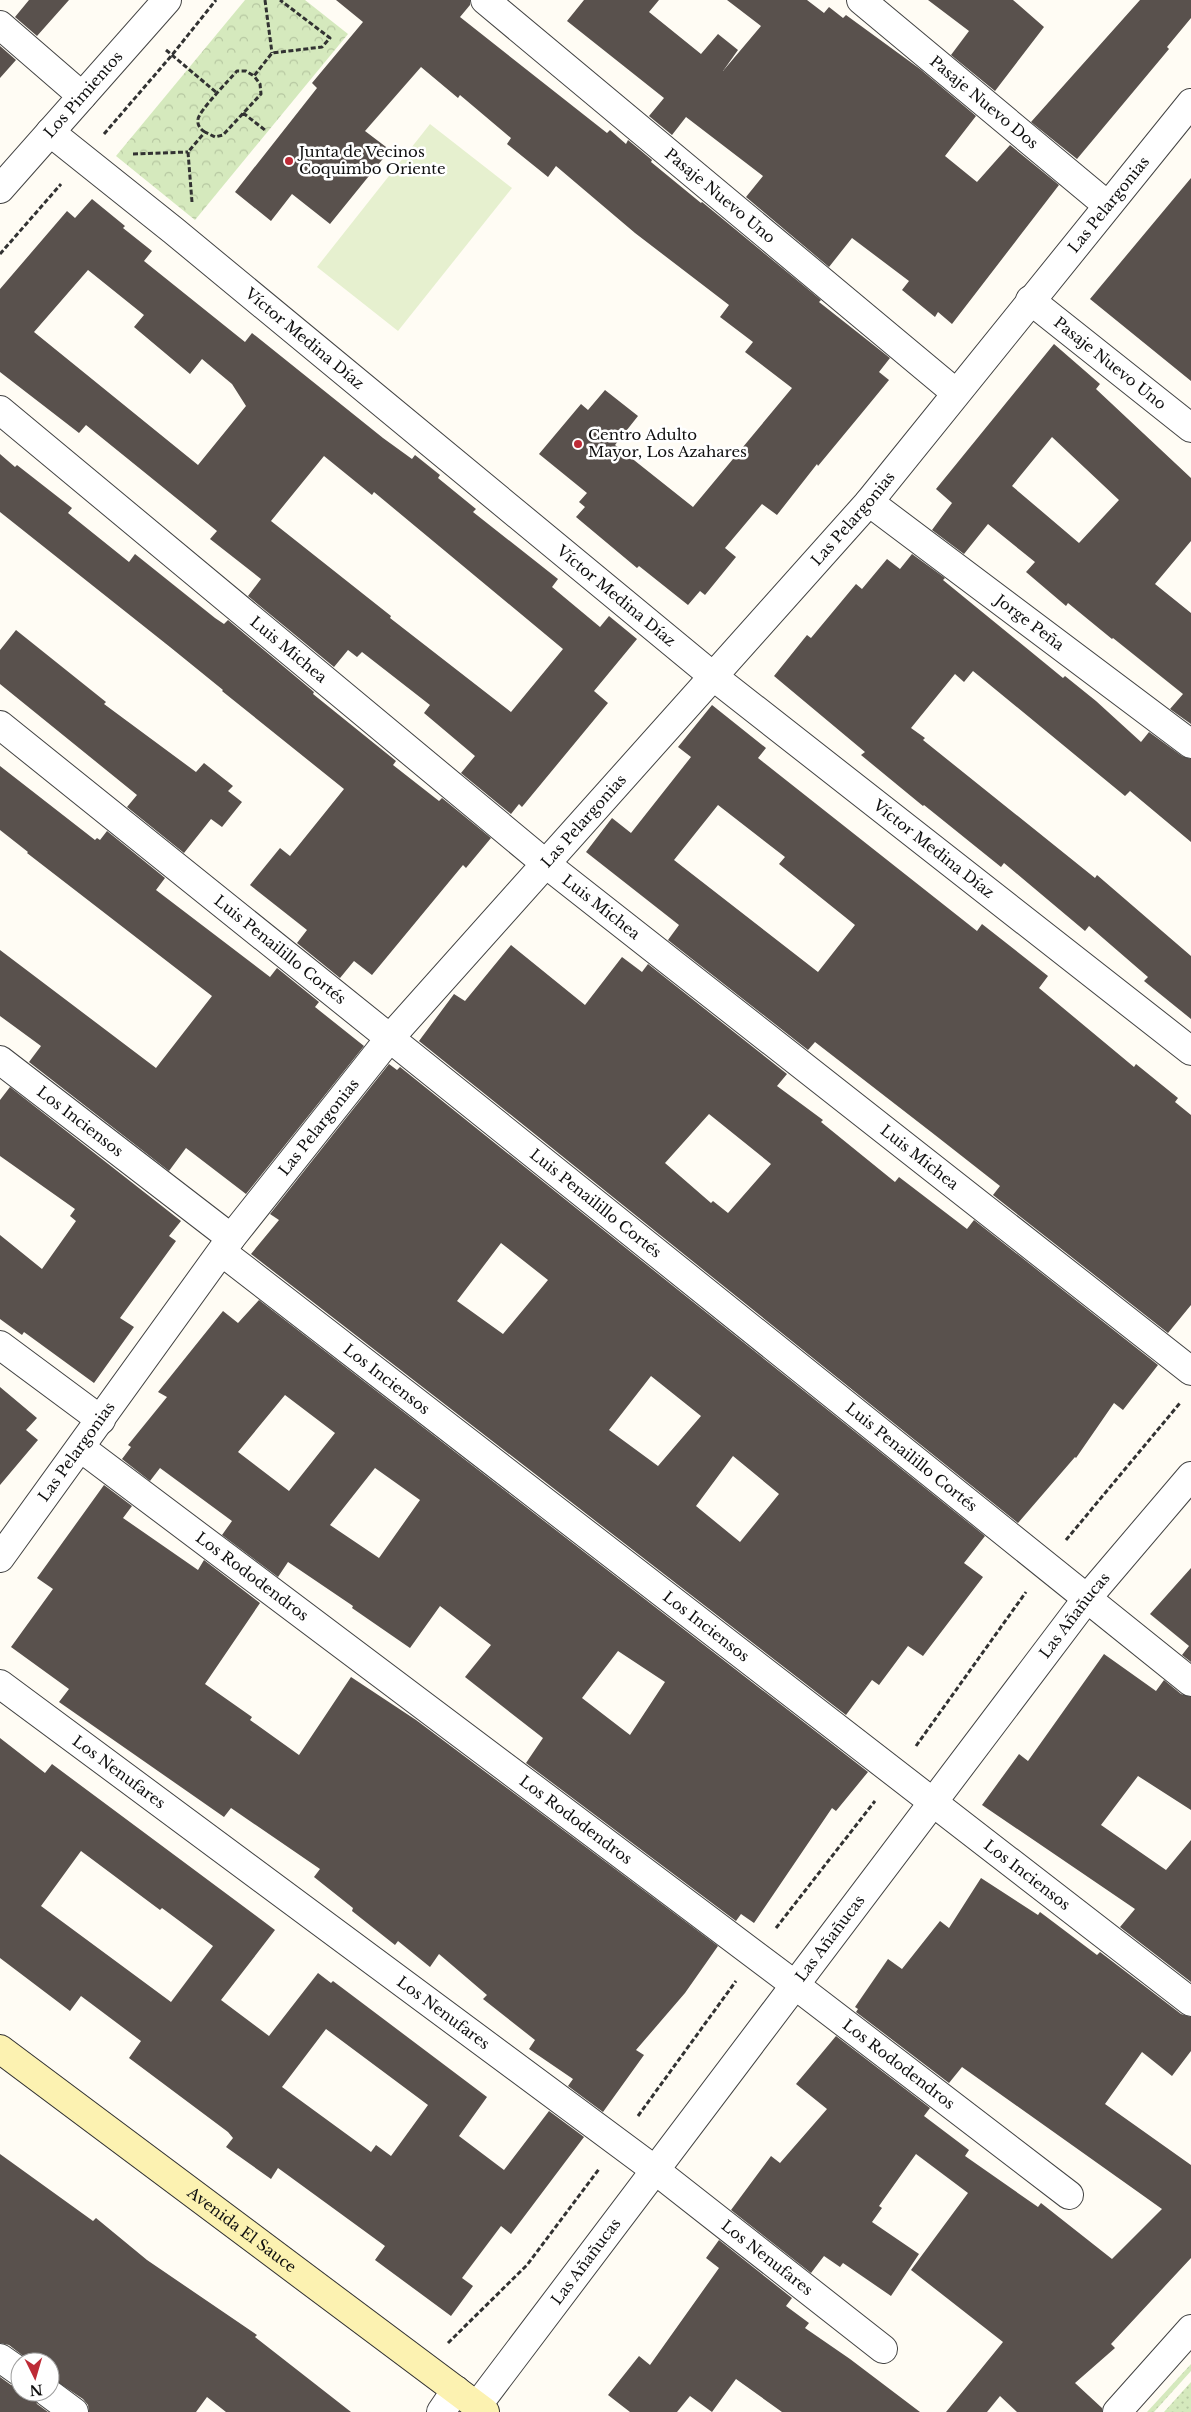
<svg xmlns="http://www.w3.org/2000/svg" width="1191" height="2412" font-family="'Libre Baskerville',serif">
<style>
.grass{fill:url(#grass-dots)}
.park{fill:url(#park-crowns)}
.pitch{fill:#e6f0cf}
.building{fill:#59514d;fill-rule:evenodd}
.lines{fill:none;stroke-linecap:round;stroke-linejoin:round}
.minor-casing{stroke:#434343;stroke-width:30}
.tertiary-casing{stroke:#434343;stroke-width:30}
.secondary-casing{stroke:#323232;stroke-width:30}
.path{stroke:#323232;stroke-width:3;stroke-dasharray:5 2.5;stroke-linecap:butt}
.minor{stroke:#fff;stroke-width:28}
.tertiary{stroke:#fff;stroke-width:28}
.secondary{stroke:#fcf2b1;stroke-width:28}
.poi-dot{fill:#bd2b36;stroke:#fff;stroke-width:2}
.labels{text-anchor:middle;stroke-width:5;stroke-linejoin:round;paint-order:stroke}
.street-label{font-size:15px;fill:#101010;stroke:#fff}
.poi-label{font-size:15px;fill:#101010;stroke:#fff;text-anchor:start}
</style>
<defs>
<pattern id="grass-dots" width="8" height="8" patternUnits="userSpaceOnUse" patternTransform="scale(1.25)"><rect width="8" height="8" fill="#d5e9bd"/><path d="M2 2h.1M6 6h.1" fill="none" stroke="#b6c7a1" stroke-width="1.8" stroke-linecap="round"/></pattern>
<pattern id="park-crowns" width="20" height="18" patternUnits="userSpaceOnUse" patternTransform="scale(1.25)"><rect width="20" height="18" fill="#d5e9bd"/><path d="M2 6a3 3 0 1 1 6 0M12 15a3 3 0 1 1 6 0" fill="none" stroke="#b6c7a1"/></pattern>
</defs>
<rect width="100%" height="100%" fill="#fffcf4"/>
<path class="grass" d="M1191,2364V2371L1154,2412H1147Z
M1191,2382V2412H1164Z"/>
<path class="park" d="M245,0H305L348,34L195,220L116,156Z"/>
<path class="pitch" d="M430,124L512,188L398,331L317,267Z"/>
<path class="building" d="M29,0H69L37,36L15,17Z
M336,0H470V5L460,17L607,133L610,130L626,144L628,140L652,160L651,162L701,203L702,202L713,211L821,300L819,302L890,358L879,372L889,380L866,408L818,466L817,464L777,515L762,504L725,548L736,557L705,595L700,591L688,605L639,566L637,568L576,517L585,507L579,502L587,493L539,454L581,404L588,410L605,390L638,416L615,445L693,507L792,388L745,352L753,342L720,317L729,305L635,233L556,166L548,177L507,144L511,138L460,95L458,98L421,67L365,131L390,150L330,224L292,194L271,221L235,192L317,88L312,83L363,22Z
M584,0H659L649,12L701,54L718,34L738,50L723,71L761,26L727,0H807L824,13L829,7L843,18L846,15L920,69L976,116L945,156L977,182L1010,145L1059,185L952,324L938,312L935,317L902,290L909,281L852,238L829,267L746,197L763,176L686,117L672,135L649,116L664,98L567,21Z
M928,0H1013L1044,27L995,91L951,55L969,31Z
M1140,0H1191V18L1167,47L1169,49L1077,159L1031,122Z
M0,46L16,60L0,78Z
M1191,178V381L1090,299Z
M92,199L125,226L123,228L152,251L144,261L245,342L252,333L383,438L412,459L415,455L440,475L438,478L476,509L473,512L558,579L552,587L600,627L609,616L637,639L594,691L608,703L522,807L519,804L511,814L461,773L475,756L424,713L430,705L362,652L357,657L348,650L334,667L248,596L261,579L210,539L217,531L86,425L79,433L0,372V289L67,211L75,218ZM88,270L144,315L134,327L190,374L202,359L232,384L246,406L198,465L34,332ZM324,456L372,495L374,492L563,649L511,712L390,618L391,616L271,521Z
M1054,344L1100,384L1096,389L1191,478V541L1155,584L1191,613V724L1170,709L1183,694L1113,638L1112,639L1068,603L1066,606L1026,572L1035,562L988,524L964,554L932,530L952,503L936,489ZM1052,437L1119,500L1079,543L1012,486Z
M0,454L15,467L17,465L72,508L68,513L129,562L135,554L215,618L224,624L228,620L314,692L313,694L396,761L393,765L439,801L442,798L491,838L466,868L463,865L372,975L354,961L340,978L297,943L307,930L250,885L280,848L290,856L344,789L222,691L223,690L170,647L0,512Z
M912,554L945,578L943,580L1063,678L1065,676L1096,701L1141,742L1149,732L1182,756L1191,759V842L1130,791L1125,796L973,671L964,682L955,674L911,728L925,738L923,740L1095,878L1097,875L1191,956V1019L1144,981L1148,977L1089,926L1085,931L1004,863L1001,867L924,805L923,806L861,755L865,752L774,676L807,635L811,638L856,584L862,589L887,559L900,569Z
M16,630L106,702L104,704L196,772L204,763L233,786L228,791L242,802L222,827L211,819L184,853L127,807L137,795L0,684V650Z
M712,705L766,748L758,758L977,931L982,924L1048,976L1039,988L1134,1067L1136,1064L1178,1098L1175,1102L1191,1115V1305L1168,1333L993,1195L1000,1186L935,1135L815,1042L808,1050L668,940L679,925L586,852L612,818L631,833L691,757L678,747ZM718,805L785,857L779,864L855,925L818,972L674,860Z
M0,766L95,840L97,838L100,840L107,831L165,878L156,890L270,977L277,968L319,1002L315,1007L364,1046L246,1194L186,1148L169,1171L29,1062L41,1046L0,1016V950L156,1068L212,996L27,853L28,852L0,830Z
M511,945L585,1005L622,957L642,972L648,964L787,1074L777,1086L823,1120L821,1122L895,1182L899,1177L967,1229L974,1220L1158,1365L1123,1410L1114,1403L1076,1458L1075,1457L1018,1523L419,1041L454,994L465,1001ZM709,1114L771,1164L728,1213L713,1201L711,1203L665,1163Z
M389,1064L397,1070L400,1067L985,1536L964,1563L983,1577L923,1656L908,1646L879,1685L872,1680L846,1715L251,1254L279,1220L270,1214ZM501,1243L548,1280L503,1334L457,1301ZM651,1376L701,1416L658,1466L609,1430ZM733,1456L779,1494L740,1542L696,1506Z
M10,1087L181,1221L169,1236L176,1241L120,1318L134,1327L94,1383L24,1332L22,1335L0,1319V1235L42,1269L76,1221L70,1216L75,1209L0,1156V1100Z
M259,1300L868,1772L836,1811L832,1808L754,1923L741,1914L736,1921L526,1763L543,1738L465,1677L491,1645L440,1606L410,1648L352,1608L353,1606L288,1562L278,1577L222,1535L232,1521L160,1468L150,1481L122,1459L131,1447L128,1445L167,1397L158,1392L223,1311L238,1323ZM285,1395L335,1433L289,1491L238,1452ZM375,1468L420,1500L379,1558L330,1525ZM618,1651L665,1682L630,1735L582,1698Z
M0,1387L37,1418L26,1430L38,1440L0,1485Z
M104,1485L132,1506L123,1518L198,1570L204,1560L260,1603L205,1684L252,1717L250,1720L299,1755L351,1677L416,1720L718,1946L685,1993L636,2050L644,2055L603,2112L568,2086L573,2079L529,2049L535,2040L483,1999L487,1995L439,1954L430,1967L398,1941L395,1945L352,1911L353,1908L314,1877L320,1869L231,1808L224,1817L59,1702L69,1689L11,1647L53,1589L37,1578Z
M1191,1568V1662L1182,1655L1189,1646L1150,1614Z
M1104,1654L1156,1691L1164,1680L1181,1694L1191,1697V1810L1138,1776L1101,1825L1166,1870L1191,1840V1982L1120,1927L1135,1909L982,1805L1019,1754L1028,1761Z
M0,1738L45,1773L52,1764L275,1930L221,2000L269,2036L318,1973L331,1983L333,1981L487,2097L459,2136L504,2170L549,2111L584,2137L511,2234L501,2226L462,2278L473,2286L451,2316L375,2260L385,2246L278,2168L271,2179L226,2147L233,2138L228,2132L129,2058L141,2041L81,1996L70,2011L0,1958ZM81,1851L160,1910L162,1908L213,1946L171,2002L41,1906ZM326,2029L428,2105L391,2156L376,2145L371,2152L282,2087Z
M981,1878L1038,1915L1040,1912L1097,1955L1100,1952L1181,2014L1191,2017V2051L1172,2076L1142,2052L1105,2104L1191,2165V2258L1111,2344L1115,2348L1075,2383L1102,2408V2412H1017L1000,2396L987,2412H946L1003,2342L911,2270L968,2193L916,2154L879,2206L882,2208L872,2222L919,2254L891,2296L843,2263L840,2267L824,2256L811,2273L731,2210L771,2156L780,2163L827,2109L796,2084L836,2036L930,2108L924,2116L969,2150L965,2156L1038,2207L1041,2203L1112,2259L1162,2209L962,2067L949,2083L856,2012L858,2009L855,2007L888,1959L902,1969L940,1921L949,1928Z
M0,2154L93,2221L96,2218L147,2260L257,2335L255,2337L351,2412H226L207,2397L196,2412H89L88,2405L83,2399L50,2377V2362H31L9,2345L0,2343Z
M719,2240L792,2298L786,2306L809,2323L805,2328L850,2359L920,2412H782L736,2379L712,2412L690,2396L677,2412H630L608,2395L639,2356L650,2365L719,2268L706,2258Z
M0,2377L11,2385L20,2387V2392H32L37,2404L48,2412H0Z"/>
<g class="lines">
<defs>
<g id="minor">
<path id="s1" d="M485,0L956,393"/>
<path id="s2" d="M861,0L1107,205"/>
<path d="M0,25L82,96"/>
<path id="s3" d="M50,132L174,231L714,677L1191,1051"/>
<path id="s4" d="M1030,300L1191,428"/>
<path id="s5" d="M0,410L546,864L1191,1371"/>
<path id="s6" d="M869,502L1191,744"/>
<path id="s7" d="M0,725L1191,1682"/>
<path id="s8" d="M0,1060L231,1238"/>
<path id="s9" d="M222,1252L1191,2002"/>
<path d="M0,1345L101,1420"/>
<path id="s10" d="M81,1448L795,1985L1069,2195"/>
<path id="s11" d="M0,1558L231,1238L389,1039L869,502L1191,103"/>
<path id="s12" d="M0,1684L655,2170L883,2349"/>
<path d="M0,2358L20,2372"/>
<path d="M47,2392L74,2412"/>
<path d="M1117,2412L1191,2329"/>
</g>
<g id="tertiary">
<path id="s13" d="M0,189L167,0"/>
<path id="s14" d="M477,2406L1088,1597L1191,1476"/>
<path d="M441,2412L456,2390"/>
</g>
<g id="secondary">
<path id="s15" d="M0,2049L485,2412"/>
</g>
</defs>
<use href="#minor" class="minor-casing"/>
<use href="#tertiary" class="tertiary-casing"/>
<use href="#secondary" class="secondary-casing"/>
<path class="path" d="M265,0L272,53
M166,50L217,93
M243,113L265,130
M205,132C200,129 197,125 198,119C199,111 230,79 237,71H246L254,76
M104,134L172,55L216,0
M133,154L188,152
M192,202L188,152L205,132L215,137L223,135L261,94L260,84L254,76L272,53L322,47L330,38L280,0
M0,254L61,184
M1066,1540L1180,1403
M916,1746L1026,1592
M776,1928L875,1801
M638,2116L736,1981
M448,2343L527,2265L599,2169"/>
<use href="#minor" class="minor"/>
<use href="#tertiary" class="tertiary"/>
<use href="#secondary" class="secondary"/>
</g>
<g class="poi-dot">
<circle cx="289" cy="161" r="5"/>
<circle cx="578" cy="444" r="5"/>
</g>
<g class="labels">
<g class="street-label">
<text dy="5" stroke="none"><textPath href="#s13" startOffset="126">Los Pimientos</textPath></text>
<text dy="5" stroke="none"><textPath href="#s2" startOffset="160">Pasaje Nuevo Dos</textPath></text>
<text dy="5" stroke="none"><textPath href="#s1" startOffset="306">Pasaje Nuevo Uno</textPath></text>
<text dy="5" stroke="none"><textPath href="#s11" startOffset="1751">Las Pelargonias</textPath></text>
<text dy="5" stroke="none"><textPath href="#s3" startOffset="328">Víctor Medina Díaz</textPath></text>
<text dy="5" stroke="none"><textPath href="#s4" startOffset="102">Pasaje Nuevo Uno</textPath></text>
<text dy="5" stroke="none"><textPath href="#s11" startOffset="1346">Las Pelargonias</textPath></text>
<text dy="5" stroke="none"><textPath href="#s3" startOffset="732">Víctor Medina Díaz</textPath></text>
<text dy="5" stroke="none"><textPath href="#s6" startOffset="201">Jorge Peña</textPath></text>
<text dy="5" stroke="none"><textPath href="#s5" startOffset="375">Luis Michea</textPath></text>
<text dy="5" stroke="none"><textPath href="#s11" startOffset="941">Las Pelargonias</textPath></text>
<text dy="5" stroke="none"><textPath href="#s3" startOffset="1138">Víctor Medina Díaz</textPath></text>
<text dy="5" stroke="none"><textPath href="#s5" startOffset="780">Luis Michea</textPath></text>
<text dy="5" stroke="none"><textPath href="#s7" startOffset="359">Luis Penailillo Cortés</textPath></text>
<text dy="5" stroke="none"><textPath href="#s8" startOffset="101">Los Inciensos</textPath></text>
<text dy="5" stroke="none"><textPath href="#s11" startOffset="536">Las Pelargonias</textPath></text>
<text dy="5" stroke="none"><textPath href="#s5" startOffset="1185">Luis Michea</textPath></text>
<text dy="5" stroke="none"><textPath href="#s7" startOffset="764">Luis Penailillo Cortés</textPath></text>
<text dy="5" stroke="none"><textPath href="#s9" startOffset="208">Los Inciensos</textPath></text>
<text dy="5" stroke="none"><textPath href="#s11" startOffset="131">Las Pelargonias</textPath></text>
<text dy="5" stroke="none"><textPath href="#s7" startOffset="1169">Luis Penailillo Cortés</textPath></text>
<text dy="5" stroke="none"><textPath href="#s10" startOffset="214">Los Rododendros</textPath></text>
<text dy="5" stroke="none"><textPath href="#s14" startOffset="991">Las Añañucas</textPath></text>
<text dy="5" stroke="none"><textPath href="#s9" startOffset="612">Los Inciensos</textPath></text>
<text dy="5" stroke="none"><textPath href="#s12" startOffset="148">Los Nenufares</textPath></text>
<text dy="5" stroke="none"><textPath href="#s10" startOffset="619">Los Rododendros</textPath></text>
<text dy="5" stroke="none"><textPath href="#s9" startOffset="1018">Los Inciensos</textPath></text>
<text dy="5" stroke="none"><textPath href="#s14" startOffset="586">Las Añañucas</textPath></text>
<text dy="5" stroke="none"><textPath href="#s12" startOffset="552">Los Nenufares</textPath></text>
<text dy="5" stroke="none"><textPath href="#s10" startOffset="1024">Los Rododendros</textPath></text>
<text dy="5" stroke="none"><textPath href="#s15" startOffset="302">Avenida El Sauce</textPath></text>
<text dy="5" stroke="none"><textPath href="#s12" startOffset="958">Los Nenufares</textPath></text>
<text dy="5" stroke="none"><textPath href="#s14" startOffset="181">Las Añañucas</textPath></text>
</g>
<g class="poi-label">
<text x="299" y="157">Junta de Vecinos<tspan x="299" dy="17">Coquimbo Oriente</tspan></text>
<text x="588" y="440">Centro Adulto<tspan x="588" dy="17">Mayor, Los Azahares</tspan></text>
</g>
</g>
<g transform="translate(35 2377) rotate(175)"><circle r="24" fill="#ffffff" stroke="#9f9f9f"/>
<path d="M0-4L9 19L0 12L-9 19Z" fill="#bd2b36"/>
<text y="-8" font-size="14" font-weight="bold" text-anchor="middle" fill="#101010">N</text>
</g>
</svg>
